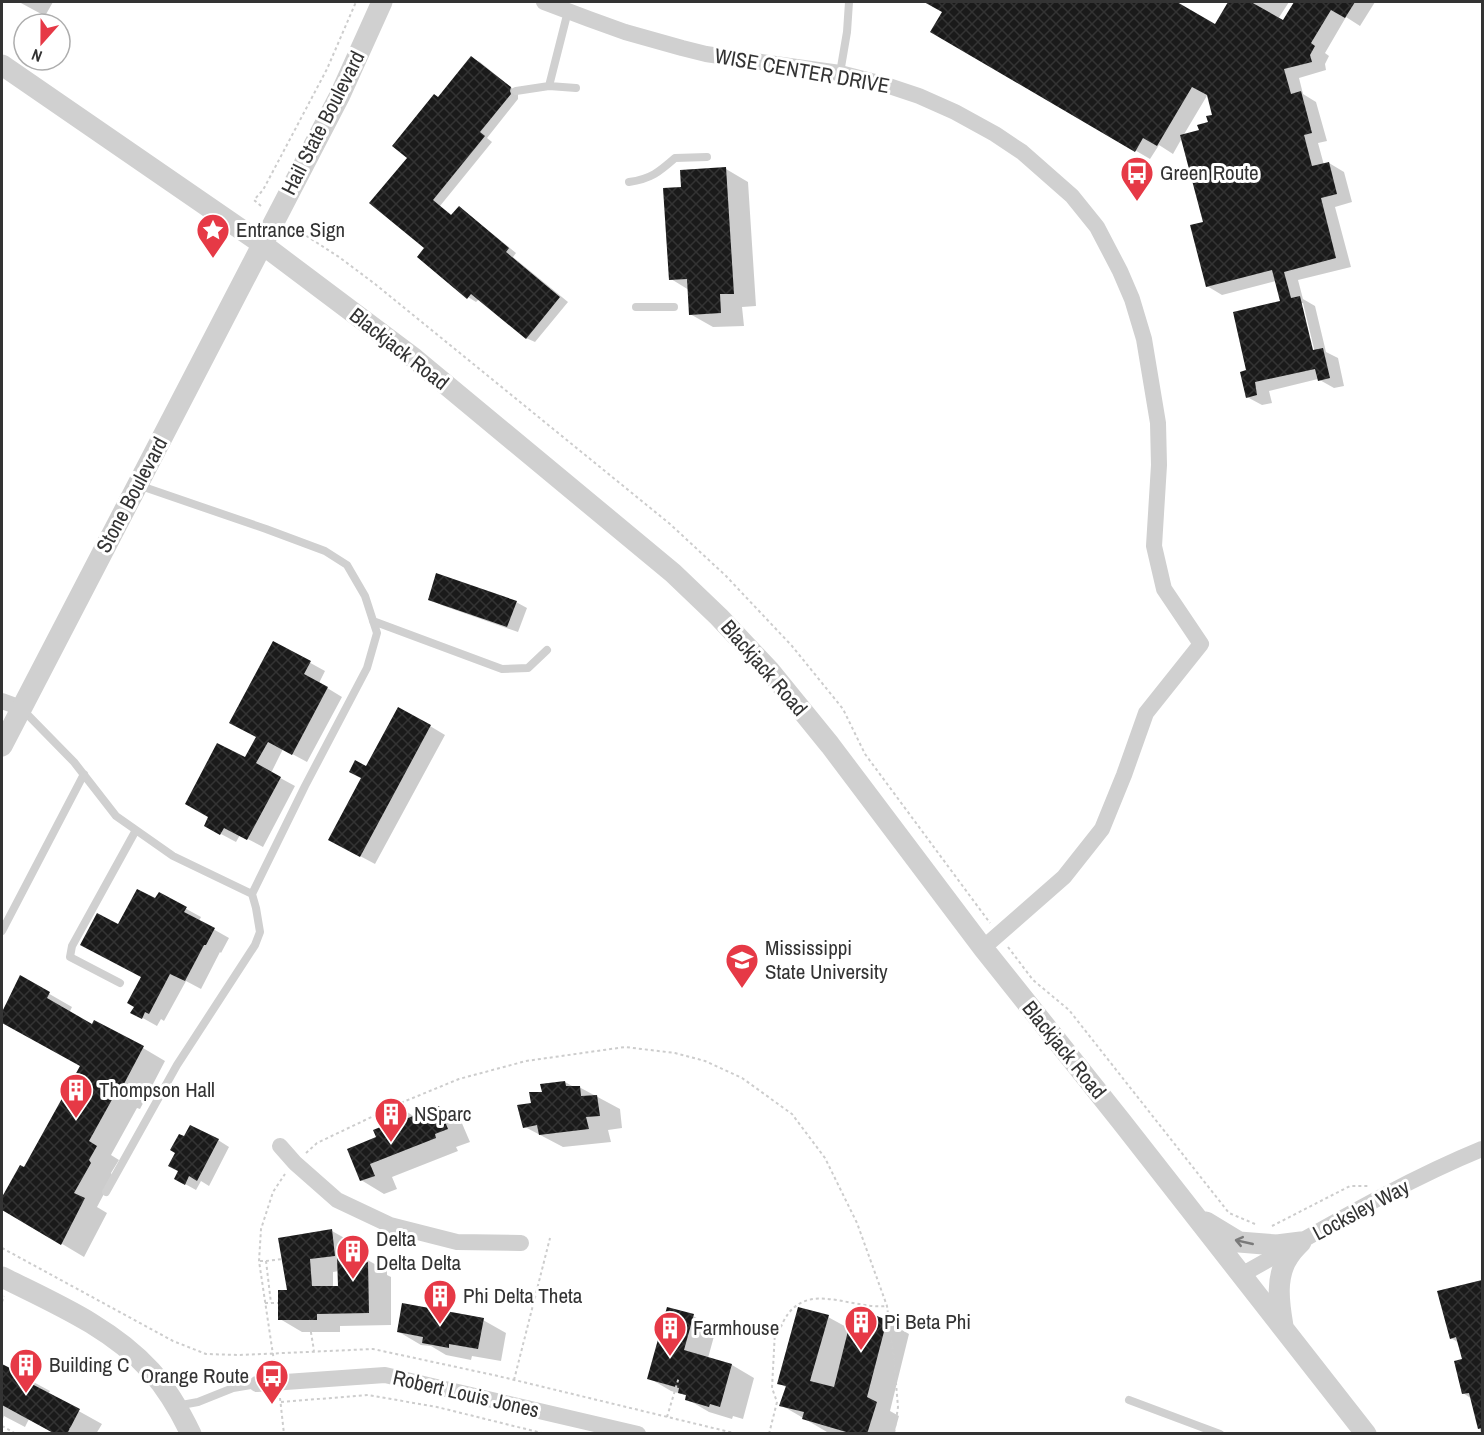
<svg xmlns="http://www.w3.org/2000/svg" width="1484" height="1435" font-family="'Archivo Narrow',sans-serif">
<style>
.shadow{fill:#0003;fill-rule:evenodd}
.building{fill:url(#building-cross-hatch)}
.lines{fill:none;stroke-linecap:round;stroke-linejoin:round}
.path{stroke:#cdcdcd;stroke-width:2;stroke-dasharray:3 3;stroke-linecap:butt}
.service{stroke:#d0d0d0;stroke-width:8}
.minor{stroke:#d0d0d0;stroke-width:16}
.tertiary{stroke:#d0d0d0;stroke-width:21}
.oneway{stroke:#7a7a7a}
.labels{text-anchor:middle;stroke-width:6;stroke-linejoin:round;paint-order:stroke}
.street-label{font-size:21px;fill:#333;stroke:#fff}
.poi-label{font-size:21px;fill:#333;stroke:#fff;text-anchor:start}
</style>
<defs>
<pattern id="building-cross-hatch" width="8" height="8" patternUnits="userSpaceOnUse" patternTransform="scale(1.5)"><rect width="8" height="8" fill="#1a1a1a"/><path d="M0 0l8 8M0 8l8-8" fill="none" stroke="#333"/></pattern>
</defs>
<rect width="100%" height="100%" fill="#fff"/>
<path class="shadow" d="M19,2H53L45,16Z
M937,2H1174L1215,25L1229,2H1289L1278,19L1283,22L1296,2H1375L1360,26L1346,17L1325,53L1329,56L1325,64L1326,70L1299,78L1303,94L1316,102L1327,141L1318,143L1324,165L1329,163L1344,172L1352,202L1335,207L1351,267L1298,280L1303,299L1315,306L1326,352L1338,358L1344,386L1334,388L1318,379L1269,391L1272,403L1262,405L1247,397L1248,371L1282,302L1276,281L1222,295L1207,286L1204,223L1182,138L1173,154L1159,145L1150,159L932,31L944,11L934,6ZM1208,94L1213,116L1210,123L1201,132L1183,136ZM1300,303H1303L1316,357L1313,358Z
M471,58L480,62L518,93V99L487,138L492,142L440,206L453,216L467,213L516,253L513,257L568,302L535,342L526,338L479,299L476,302L468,297L426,248L409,158L438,99Z
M726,169L748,182L756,306L742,307L744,326L713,327L690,314L689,290L671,279L683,188Z
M430,599L516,602L527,608L518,632L441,605Z
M274,643L325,671L319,683L342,697L307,762L283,749L271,773L295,786L263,847L240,835L236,842L221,834L245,759L257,737Z
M430,726L445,735L375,864L345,848L367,768Z
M159,894L201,917L199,921L229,938L221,953L220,952L201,989L186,981L164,1021L161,1019L157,1026L132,1012L135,1006L142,977L119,926L156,900Z
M20,977L72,1007L69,1013L93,1026L143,1048L165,1061L140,1109L137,1108L111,1155L119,1160L111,1173L113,1177L97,1207L107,1213L84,1257L2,1208V1200L21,1167L25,1169L82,1066L2,1022V1015Z
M565,1082L574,1087H579L620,1109L622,1128L608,1130L611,1142L563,1147L525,1127L533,1105L544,1093Z
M438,1107L461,1121L470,1142L456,1147L458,1151L392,1177L397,1189L384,1194L361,1180L378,1138L404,1110L415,1117Z
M218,1140L229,1147L209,1186L201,1181L196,1190L176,1179L180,1171L176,1152Z
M332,1231L355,1244L357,1258H364L387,1271V1275L391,1277V1325L340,1326V1332H302L280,1319L289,1291L280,1239ZM339,1271V1287H333V1272Z
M1482,1281V1434H1481L1472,1399L1463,1393V1360L1459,1343L1451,1338L1439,1292Z
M693,1316L716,1329L708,1358L732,1365L754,1378L743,1419L733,1416L732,1419L709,1412L687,1399V1396L685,1395L671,1391L649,1378Z
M828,1317L850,1329L886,1321L909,1334L890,1411L899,1416L894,1434H834L827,1432L781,1405L787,1388L779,1383Z
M483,1320L506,1333L501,1361L472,1356L471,1360L446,1355L431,1346L421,1345L399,1332Z
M2,1365L50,1391L48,1394L102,1424L96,1434H56L29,1419L25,1427L4,1416L2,1421Z"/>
<path class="building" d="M924,2H1177L1215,24L1228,2H1251L1283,20L1294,2H1355L1345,18L1331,10L1311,43L1315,46L1310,55L1312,62L1284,69L1291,94L1301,91L1312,133L1304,135L1312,166L1329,162L1337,194L1321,198L1336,258L1284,272L1291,298L1300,296L1313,350L1323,348L1330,378L1318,381L1315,369L1255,382L1257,395L1246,398L1240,372L1246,370L1233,312L1280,301L1272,270L1206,287L1190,225L1203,222L1180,135L1199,130L1197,125L1208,122L1206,116L1212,115L1207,95L1192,87L1157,146L1143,138L1135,152L930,32L942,12Z
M471,56L511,87L510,91L511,94L480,132L485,136L433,200L451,215L459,206L509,248L506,252L560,297L526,339L471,294L467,299L417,257L424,248L369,203L407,158L392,146L434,94L438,97Z
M726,167L734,294H720L721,313L689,315L687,279L669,280L663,188L681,187L680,170Z
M436,573L517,601L507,627L428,600Z
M273,641L311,661L304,674L328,687L292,755L268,742L256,763L281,777L247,840L224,828L220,835L204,826L208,817L185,804L217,743L245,757L256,737L229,723Z
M398,707L431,725L360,857L328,840L361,778L349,772L355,760L366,766Z
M137,889L155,898L159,892L187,907L184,912L215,928L206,945H204L185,981L170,974L149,1014L145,1012L142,1019L130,1013L134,1007L127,1003L141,977L80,945L97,913L118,924Z
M20,975L50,992L47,998L92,1024L94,1020L144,1046L117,1097L114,1096L89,1141L97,1146L89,1160L91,1163L74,1193L85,1198L61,1245L2,1210V1197L20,1165L24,1167L80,1066L2,1023V1012Z
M565,1081L566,1086H580L581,1096L597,1095L600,1116L586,1117L589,1129L539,1135L537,1125L523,1128L517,1105L531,1103L529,1092H542L540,1084Z
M439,1106L448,1129L435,1134L436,1138L370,1164L375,1176L360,1181L347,1149L376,1137L373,1130L388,1124L385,1116L404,1108L408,1118Z
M190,1125L219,1139L197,1181L189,1176L185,1185L174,1179L178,1171L168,1166L175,1153L170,1150L179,1134L184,1136Z
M332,1229L335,1256L310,1259L312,1286H338L337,1257L365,1256V1263L368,1262L369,1313L317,1314V1320H278V1290H287L278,1238Z
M1482,1280V1428L1478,1429L1469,1393L1462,1394L1454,1361L1462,1359L1456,1337L1450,1339L1437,1291Z
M402,1303L484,1318L478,1349L449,1344V1348L422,1343L423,1337L397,1332Z
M667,1307L694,1314L684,1350L732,1364L720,1407L710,1404L709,1407L685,1400L686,1395L678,1393L679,1388L647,1379Z
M798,1307L829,1315L810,1381L834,1387L854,1307L887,1320L867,1397L877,1402L867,1434H853L802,1419L804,1412L779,1406L786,1386L777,1384Z
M2,1364L28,1377L26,1381L80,1409L67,1434H55L2,1405Z"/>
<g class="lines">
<path class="path" d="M261,206L254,200L263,190L271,175L327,69L356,2
M291,226L339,257L375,284L670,524L726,576L792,646L843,709L865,754L990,923
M1008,947L1033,980L1069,1010L1229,1213L1255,1224
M306,1153L317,1143L403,1102L459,1079L526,1061L625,1047L675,1053L705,1061L742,1078L792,1114L825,1158L857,1223L887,1306L894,1360L898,1407L894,1434
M1272,1226L1350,1186H1368
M2,1248L173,1341L206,1354L240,1355L373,1349L498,1376L738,1434
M260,1261H266L271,1303
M266,1261L282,1259
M2,1302L4,1296
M265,1303H278
M309,1320L314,1351
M275,1368L259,1261L261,1229L273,1192L285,1174
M514,1380L550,1238
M280,1398L284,1434
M281,1402L368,1395L437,1407L546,1434
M667,1417L679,1377
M2,1426L16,1434
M70,1428L75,1434
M769,1434L777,1402L772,1388L775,1331L779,1332C799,1274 847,1310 887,1306
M839,1434L840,1430"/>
<path class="service" d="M568,11L549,86L576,88
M840,73L847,32L849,2
M516,91L549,86
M629,182C651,179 659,172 675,158L707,157
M636,307H674
M138,485L266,529L325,551L347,565L365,596L377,633L367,668L305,786L252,894
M373,621L502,669L528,668L547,650
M22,709L74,762L116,816L173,856L252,894L256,908L260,932L255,945L177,1065L106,1192
M2,931L84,774
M120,983L70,957L72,946L136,830
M1129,1400L1220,1434
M176,1406L198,1402L233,1388L257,1384"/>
<path class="minor" d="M544,2L589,19L625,32L682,48L706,54L733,58L840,73L883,84L919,96L955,112L995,134L1022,152L1072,196L1097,227L1120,271L1132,299L1144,339L1158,423L1159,465L1154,546L1164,589L1201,644L1146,713L1124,775L1102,829L1064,877L983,948
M2,701L21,708
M280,1146L295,1163L337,1200L390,1225L457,1242L521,1243
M1241,1275C1320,1231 1399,1183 1482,1149
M257,1384L385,1375L638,1434"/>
<path class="tertiary" d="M2,65L262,244L415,359L673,573L719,617L769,670L830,745L983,948L1121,1121L1366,1434
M2,746L340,95L382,2
M1206,1222L1239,1242L1277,1245L1301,1242
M2,1277C54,1303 111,1327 151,1371C167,1389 180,1411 191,1434
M1283,1326C1279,1303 1275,1276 1289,1256C1292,1251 1297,1246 1301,1242"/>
</g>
<defs><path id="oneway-shaft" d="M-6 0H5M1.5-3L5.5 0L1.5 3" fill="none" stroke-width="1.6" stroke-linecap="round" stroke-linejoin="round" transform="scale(1.5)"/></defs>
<use class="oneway" href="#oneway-shaft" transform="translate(1244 1242) rotate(-167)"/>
<defs>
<symbol id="bus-pin" viewBox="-11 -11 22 30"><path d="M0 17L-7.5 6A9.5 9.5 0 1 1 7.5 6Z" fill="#e63946" stroke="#fff"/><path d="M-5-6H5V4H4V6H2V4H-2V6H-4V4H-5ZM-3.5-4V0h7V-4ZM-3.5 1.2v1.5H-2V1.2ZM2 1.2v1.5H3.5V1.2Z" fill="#fff"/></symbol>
<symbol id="sight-pin" viewBox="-11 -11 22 30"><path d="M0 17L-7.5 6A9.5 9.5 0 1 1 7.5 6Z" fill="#e63946" stroke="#fff"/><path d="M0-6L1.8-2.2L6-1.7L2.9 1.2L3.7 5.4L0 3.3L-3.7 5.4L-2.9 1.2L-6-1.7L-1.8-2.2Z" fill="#fff"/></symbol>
<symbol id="university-pin" viewBox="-11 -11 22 30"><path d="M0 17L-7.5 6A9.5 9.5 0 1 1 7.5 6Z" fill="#e63946" stroke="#fff"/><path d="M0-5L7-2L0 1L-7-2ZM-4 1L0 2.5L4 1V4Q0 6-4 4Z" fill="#fff"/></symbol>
<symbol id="building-pin" viewBox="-11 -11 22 30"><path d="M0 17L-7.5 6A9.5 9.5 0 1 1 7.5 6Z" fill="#e63946" stroke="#fff"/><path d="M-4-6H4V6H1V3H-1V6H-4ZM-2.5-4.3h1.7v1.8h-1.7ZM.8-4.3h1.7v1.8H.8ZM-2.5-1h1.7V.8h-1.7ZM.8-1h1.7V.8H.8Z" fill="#fff"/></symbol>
</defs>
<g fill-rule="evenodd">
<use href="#bus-pin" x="1118" y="154" width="38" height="52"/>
<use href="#sight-pin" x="194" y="211" width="38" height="52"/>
<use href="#university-pin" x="723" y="941" width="38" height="52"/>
<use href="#building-pin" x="57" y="1071" width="38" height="52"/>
<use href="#building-pin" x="372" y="1095" width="38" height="52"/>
<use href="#building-pin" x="334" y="1232" width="38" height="52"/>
<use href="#building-pin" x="421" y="1277" width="38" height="52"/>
<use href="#building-pin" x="842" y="1303" width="38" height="52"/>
<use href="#building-pin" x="651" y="1309" width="38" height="52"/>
<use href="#building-pin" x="7" y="1346" width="38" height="52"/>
<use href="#bus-pin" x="253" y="1357" width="38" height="52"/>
</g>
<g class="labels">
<g class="street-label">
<text transform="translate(802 71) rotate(10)" y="7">WISE CENTER DRIVE</text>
<text transform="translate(323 123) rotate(-63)" y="7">Hail State Boulevard</text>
<text transform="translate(399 349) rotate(38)" y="7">Blackjack Road</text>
<text transform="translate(132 495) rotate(-62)" y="7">Stone Boulevard</text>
<text transform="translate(764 668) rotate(49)" y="7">Blackjack Road</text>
<text transform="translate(1064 1050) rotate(51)" y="7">Blackjack Road</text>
<text transform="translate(1361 1210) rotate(-28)" y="7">Locksley Way</text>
<text transform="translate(466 1394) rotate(13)" y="7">Robert Louis Jones</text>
</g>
<g class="poi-label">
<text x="1160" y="180">Green Route</text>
<text x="236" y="237">Entrance Sign</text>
<text x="765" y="955">Mississippi<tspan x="765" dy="24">State University</tspan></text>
<text x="99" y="1097">Thompson Hall</text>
<text x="414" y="1121">NSparc</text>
<text x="376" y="1246">Delta<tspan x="376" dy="24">Delta Delta</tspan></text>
<text x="463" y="1303">Phi Delta Theta</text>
<text x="884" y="1329">Pi Beta Phi</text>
<text x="693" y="1335">Farmhouse</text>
<text x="49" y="1372">Building C</text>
<text x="249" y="1383" text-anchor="end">Orange Route</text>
</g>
</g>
<rect width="1484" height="1435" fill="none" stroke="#333333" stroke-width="6"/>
<g transform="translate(42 42) rotate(201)"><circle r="28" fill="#ffffff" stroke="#adadad" stroke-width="1.5"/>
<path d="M0-4.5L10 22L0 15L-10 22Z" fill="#e63946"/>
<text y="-9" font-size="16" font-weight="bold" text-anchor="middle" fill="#333333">N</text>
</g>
</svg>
